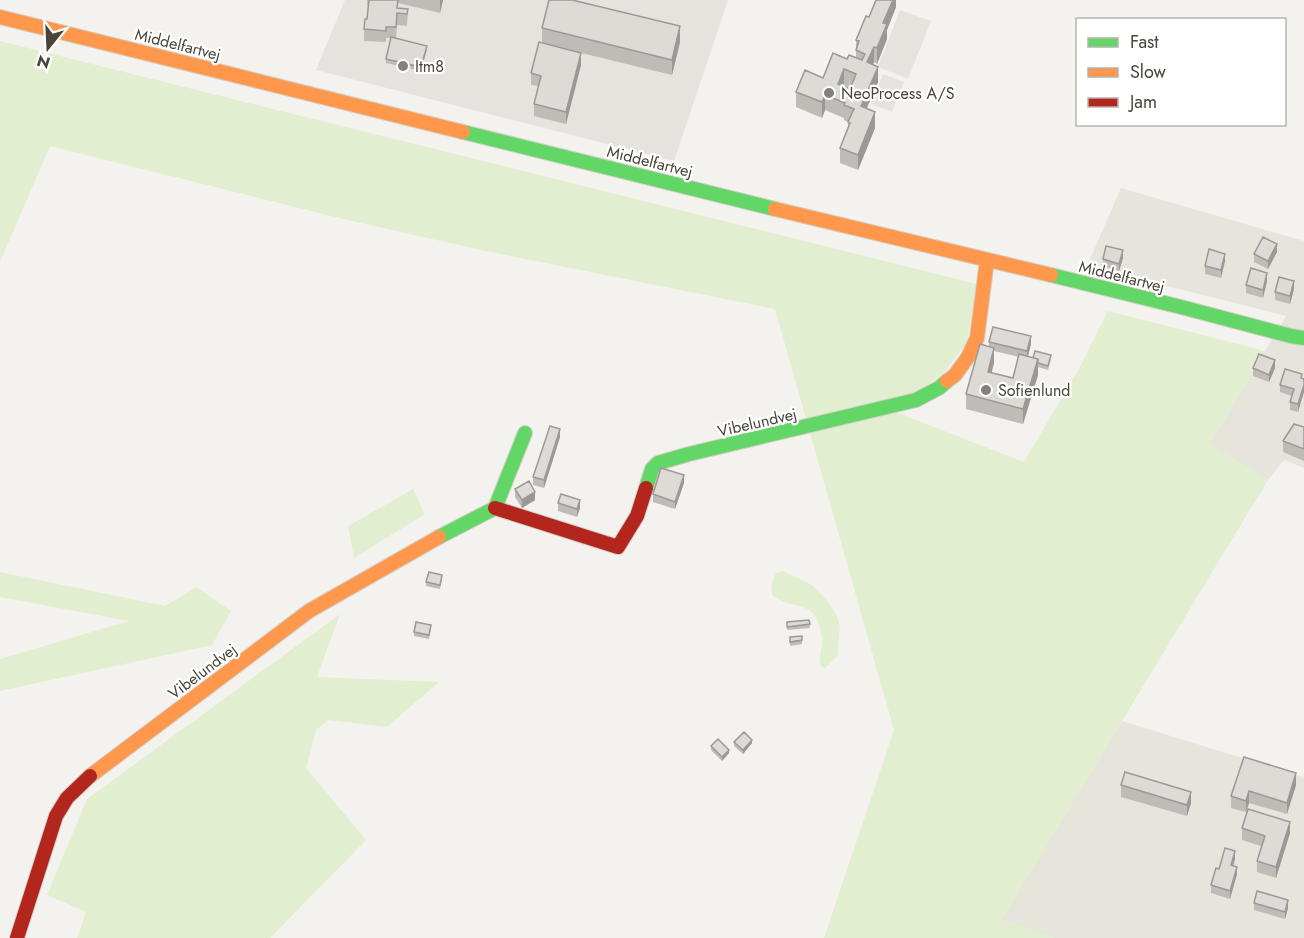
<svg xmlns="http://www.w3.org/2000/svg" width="1304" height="938" font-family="Jost,sans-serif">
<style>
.residential{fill:#e7e4dc}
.industrial{fill:#e6e2de}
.green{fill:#e1eecf}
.parking{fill:#e6e3df}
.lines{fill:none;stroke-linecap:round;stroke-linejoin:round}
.fast-casing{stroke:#d3cfc5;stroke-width:16}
.slow-casing{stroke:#d3cfc5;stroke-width:16}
.jam-casing{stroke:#d3cfc5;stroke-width:16}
.fast{stroke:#63d668;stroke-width:14}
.slow{stroke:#ff974d;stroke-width:14}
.jam{stroke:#b3261e;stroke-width:14}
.wall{fill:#bfbcb8;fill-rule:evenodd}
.shaded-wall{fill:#9b9996}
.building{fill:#dedbd6;stroke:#9b9996;stroke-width:1.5;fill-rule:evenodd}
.poi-dot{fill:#868178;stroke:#fff;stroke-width:2}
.labels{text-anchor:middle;stroke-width:4.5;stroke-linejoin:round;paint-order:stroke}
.street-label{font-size:16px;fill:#4b4439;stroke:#fff}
.poi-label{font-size:16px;fill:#4b4439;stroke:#fff;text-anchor:start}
</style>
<rect width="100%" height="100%" fill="#f4f2ee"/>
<path class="residential" d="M1121,188L1304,241V468L1284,460L1268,480L1210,444L1286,316L1087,266Z
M1122,721L1304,777V938H1053L1001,920Z"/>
<path class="industrial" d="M345,0H728L674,161L316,70Z"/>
<path class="green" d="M0,41L977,284L967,343L943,373L893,411L1024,462L1081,365L1108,311L1265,351L1210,444L1268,480L1002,919L1055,938H824L894,730L775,309L481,250L343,219L50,146L0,262Z
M413,489L425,514L354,558L348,526Z
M783,571C792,576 801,579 810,584C820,591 836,610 839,622C841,629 837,646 838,656L825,668L821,667C818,657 823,648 822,638C817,596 796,613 772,595C771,588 772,580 776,573Z
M0,572L165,606L196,587L231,611L212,645L0,691V659L129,621L0,597Z
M340,614L317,677L439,682L387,727L328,720L316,730L306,768L366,840L270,938H77L86,912L47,895L87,799Z"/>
<path class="parking" d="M900,10L931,21L908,79L878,67Z
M883,74L904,82L892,112L871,104Z"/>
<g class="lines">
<defs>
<path id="fast" d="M463,132L775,209
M1051,275L1181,307L1291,336L1304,338
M646,488L652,469L658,463L689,454L916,400L939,388L947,381
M439,537L495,508L525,433"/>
<path id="slow" d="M0,17L463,132
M775,209L1051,275
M947,381L955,375L968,357L977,338L987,260
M90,776L309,611L439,537"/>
<path id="jam" d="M495,508L618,547L637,516L646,488
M17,938L56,816L67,798L90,776"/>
</defs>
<use href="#fast" class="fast-casing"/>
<use href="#slow" class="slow-casing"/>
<use href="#jam" class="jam-casing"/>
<use href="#fast" class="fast"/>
<use href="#slow" class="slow"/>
<use href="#jam" class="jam"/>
</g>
<path class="wall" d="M367,0H443L440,13L398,3V8L408,9L407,26L397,25L396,39L427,50L421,71L386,63V59L391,38H386V42L364,41V29L367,19L368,5H367Z
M896,0V7L887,30V39L877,64L874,62L873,65L878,82L866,109L875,128L858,170L840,163V148L848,128V122L844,120V118L825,110L822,118L796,107V92L823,78L847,59L856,58V40L869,17Z
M542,28L680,42L672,75L581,53V65L566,124L534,116V104L539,86L531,85V73L542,43Z
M1277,252L1268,269L1254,262V254Z
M1123,258L1119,271L1103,267V259Z
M1225,261L1221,278L1205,274V266Z
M1267,281L1263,298L1246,293V285Z
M1294,289L1290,304L1275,300V292Z
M989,342L1031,344L1028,357L1033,358L1051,359L1048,370L1038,367V375L1023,424L966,409V394L989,347ZM994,351L1019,357L1013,378L991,373L994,363Z
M1253,368H1275L1269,382L1253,376Z
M1302,374L1298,412L1290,410V402L1292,396L1280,392V385Z
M1304,427V461L1283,452V441Z
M560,437L544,488L533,485V477Z
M684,483L675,509L653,502V494Z
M515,489L535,500L522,508L515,497Z
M558,503L580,508L577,517L558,511Z
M442,579L440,589L426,586V582Z
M809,620L810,628L787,630V626Z
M431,629L429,639L414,636V632Z
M802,636V644L790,646V637Z
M734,742L752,743L743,754L734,746Z
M711,746L729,753L722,761L711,750Z
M1296,773V785L1287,814L1249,803L1246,812L1231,808V796Z
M1121,785L1191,803L1187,816L1121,797Z
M1242,828L1290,833L1276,878L1257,872V861L1261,846L1242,840Z
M1235,859L1233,866L1237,874L1230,899L1211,893V885L1219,869Z
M1254,903L1288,908L1285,919L1254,910Z"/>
<path class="shaded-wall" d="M440,0H443L440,13Z
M893,0H896V7L887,30V39L877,64V48L883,23Z
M680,26V42L672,75V60Z
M874,47V62L867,78V62Z
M581,53V65L566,124V112Z
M878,67V82L861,122V106Z
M844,69V85L838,99V84Z
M825,95V110L822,118V102Z
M875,112V128L858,170V155Z
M1277,244V252L1268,269V261Z
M1123,250V258L1119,271V264Z
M1225,254V261L1221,278V270Z
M1267,273V281L1263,298V290Z
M1294,281V289L1290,304V296Z
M1031,336V344L1027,359V351Z
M994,348V363L988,387V372Z
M1038,359V375L1023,424V409Z
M1275,360V368L1269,382V375Z
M1304,385V392L1298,412V404Z
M560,429V437L544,488V480Z
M684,475V483L675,509V502Z
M535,492V500L522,508V500Z
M580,500V508L577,517V509Z
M752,740V743L743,754V750Z
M729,750V753L722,761V757Z
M1296,773V785L1287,814V803Z
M1249,791V803L1246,812V801Z
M1191,792V803L1187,816V805Z
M1290,822V833L1276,878V867Z
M1235,851V859L1231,873V865Z
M1237,867V874L1230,899V891Z
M1288,900V908L1285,919V912Z"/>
<path class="building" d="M369,0H398L397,8L408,9L407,14L397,13L396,27H386V31L364,29L365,19H367Z
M549,0H572L680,26L672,60L542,28Z
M876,0H893L883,23L887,24L877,48L874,47L867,62L878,67L861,106L875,112L858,155L840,148L850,123L848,122L854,109L844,105L845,103L825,95L822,102L796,92L805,70L823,78L833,53L847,59L849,55L862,60L865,54L856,50L859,41L856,40L866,16L869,17ZM844,69L856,74L850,89L838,84Z
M391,37L427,46L421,67L386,59Z
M539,42L581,53L566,112L534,104L541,76L531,73Z
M1263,237L1277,244L1268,261L1254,254Z
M1106,246L1123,250L1119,264L1103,259Z
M1209,249L1225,254L1221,270L1205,266Z
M1251,268L1267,273L1263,290L1246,285Z
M1279,277L1294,281L1290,296L1275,292Z
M993,327L1031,336L1027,351L989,342Z
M980,344L994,348L988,372L1013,378L1019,354L1038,359L1023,409L966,394Z
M1035,351L1051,355L1048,366L1038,363V359L1033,358Z
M1259,354L1275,360L1269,375L1253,368Z
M1285,369L1302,374L1301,378L1304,379V385L1298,404L1290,402L1294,389L1280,385Z
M1294,424L1304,427V449L1283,441Z
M550,426L560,429L544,480L533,477Z
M661,468L684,475L675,502L653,494Z
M529,481L535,492L522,500L515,489Z
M561,494L580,500L577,509L558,503Z
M429,572L442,575L440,585L426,582Z
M809,620L810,624L787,627V622Z
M416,622L431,625L429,635L414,632Z
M802,636V640L790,642V637Z
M744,732L752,740L743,750L734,742Z
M718,739L729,750L722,757L711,746Z
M1244,757L1296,773L1287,803L1249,791L1246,801L1231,796Z
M1125,772L1191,792L1187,805L1121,785Z
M1248,809L1290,822L1276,867L1257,861L1265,836L1242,828Z
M1225,848L1235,851L1231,865L1237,867L1230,891L1211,885L1216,868L1219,869Z
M1257,891L1288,900L1285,912L1254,903Z"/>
<g class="poi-dot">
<circle cx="403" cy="66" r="6"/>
<circle cx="829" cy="93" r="6"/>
<circle cx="986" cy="390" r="6"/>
</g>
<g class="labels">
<g class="street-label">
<text transform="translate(178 44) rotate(14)" y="6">Middelfartvej</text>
<text transform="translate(650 161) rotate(14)" y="6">Middelfartvej</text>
<text transform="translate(1122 276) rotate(14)" y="6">Middelfartvej</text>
<text transform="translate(757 422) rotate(-13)" y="6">Vibelundvej</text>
<text transform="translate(202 671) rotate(-37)" y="6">Vibelundvej</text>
</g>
<g class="poi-label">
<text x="415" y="72">Itm8</text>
<text x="841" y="99">NeoProcess A/S</text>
<text x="998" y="396">Sofienlund</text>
</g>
</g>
<rect x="1076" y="18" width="210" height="108" fill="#ffffff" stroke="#b7b4b0" stroke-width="1.5"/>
<rect x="1088" y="38" width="30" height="9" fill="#63d668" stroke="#b7b4b0" stroke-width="1.5"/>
<text x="1130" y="48" font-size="18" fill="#4b4439">Fast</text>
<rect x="1088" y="68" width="30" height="9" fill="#ff974d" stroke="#b7b4b0" stroke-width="1.5"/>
<text x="1130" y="78" font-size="18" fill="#4b4439">Slow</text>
<rect x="1088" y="98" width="30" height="9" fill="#b3261e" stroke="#b7b4b0" stroke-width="1.5"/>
<text x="1130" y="108" font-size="18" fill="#4b4439">Jam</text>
<g transform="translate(48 48) rotate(198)" stroke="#ffffff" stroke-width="4.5" paint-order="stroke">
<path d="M0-4.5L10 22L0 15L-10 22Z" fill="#4b4439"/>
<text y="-9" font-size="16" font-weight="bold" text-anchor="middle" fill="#4b4439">N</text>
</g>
</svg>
